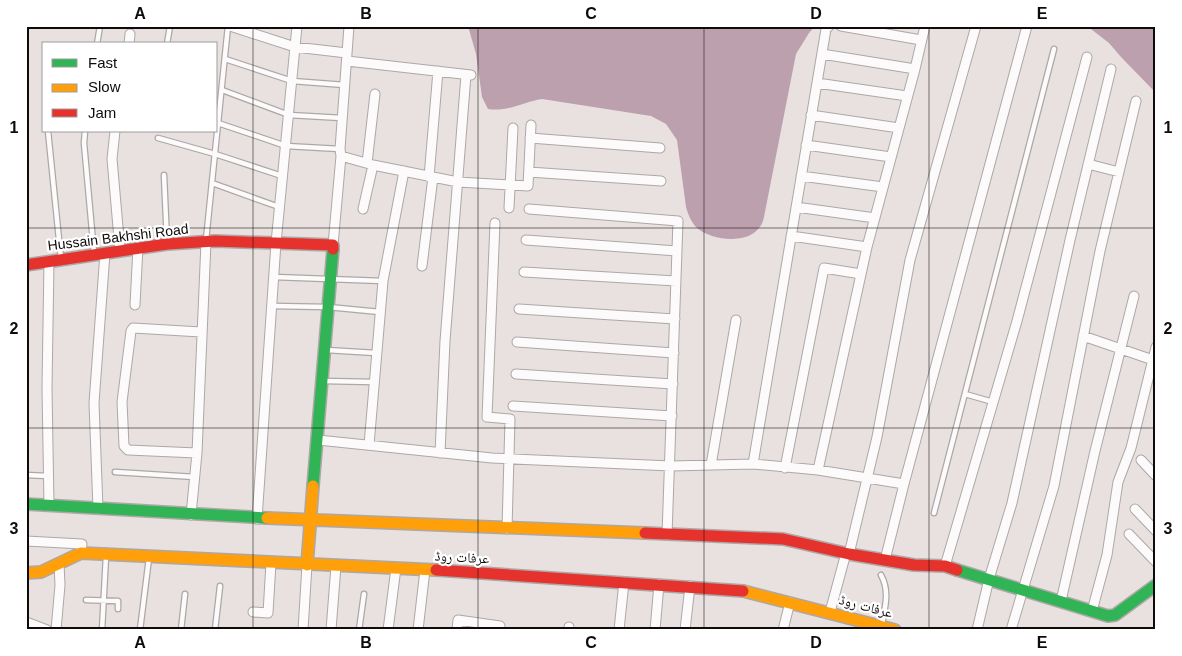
<svg xmlns="http://www.w3.org/2000/svg" width="1182" height="656" font-family="Arial,'Noto Naskh Arabic',sans-serif">
<style>
.water{fill:#bda0ad}
.lines{fill:none;stroke-linecap:round;stroke-linejoin:round}
.lane-casing{stroke:#ada8a7;stroke-width:7}
.street-casing{stroke:#ada8a7;stroke-width:11}
.fast-casing{stroke:#ada8a7;stroke-width:14}
.slow-casing{stroke:#ada8a7;stroke-width:14}
.jam-casing{stroke:#ada8a7;stroke-width:14}
.lane{stroke:#fcfafa;stroke-width:4.5}
.street{stroke:#fcfafa;stroke-width:9}
.fast{stroke:#30b455;stroke-width:11}
.slow{stroke:#ff9f0a;stroke-width:11}
.jam{stroke:#e5322d;stroke-width:11}
.grid{fill:none;stroke:#0f0b0b;stroke-width:1;stroke-opacity:0.55}
.labels{text-anchor:middle;stroke-width:4.5;stroke-linejoin:round;paint-order:stroke}
.street-label{font-size:14px;fill:#0f0b0b;stroke:#fff}
.neatline{fill:none;stroke:#0f0b0b;stroke-width:2}
.grid-label{font-size:16px;text-anchor:middle;font-weight:bold;fill:#0f0b0b}
</style>
<rect width="100%" height="100%" fill="#e8e1e0"/>
<path class="water" d="M468,26H815L809,33L796,54L764,217C763,221 762,225 759,228C746,245 711,240 697,228C691,222 688,214 686,207L677,140L666,124L651,116L542,99C523,102 508,112 488,109L482,97L476,54Z
M1087,26H1156V93L1121,57L1109,43Z"/>
<g class="lines">
<defs>
<path id="lane" d="M97,44L100,26
M167,44L170,26
M225,59L292,81L345,85
M222,90L289,115L342,118
M218,123L286,146L340,149
M48,131L61,259
M85,131L84,143L94,253
M158,138L215,154L282,176
M164,175L167,242
M212,183L279,207
M206,240L228,26
M274,277L383,281
M272,306L328,307L380,312
M326,350L376,353
M324,381L374,382
M965,394L993,402
M115,472L195,477
M26,475L48,476
M934,513L1054,49
M881,575C890,591 885,607 882,625
M86,600L118,601V609
M102,630L106,556
M140,630L149,558
M181,630L185,594
M215,630L220,586
M359,630L364,594"/>
<path id="street" d="M230,26L295,47L347,53
M841,26L921,40
M129,44L130,34
M822,54L915,69
M347,61L471,75
M817,83L907,96
M811,115L899,128
M115,131L112,159L120,250
M530,138L660,148
M806,145L891,157
M341,156L373,165L458,182L528,186L531,125
M367,163L375,94
M1088,164L1119,172
M529,172L661,181
M801,176L883,187
M429,177L438,71
M796,207L875,218
M509,208L513,128
M363,209L373,165
M529,209L678,221L667,535
M495,223L487,417L510,419L507,529
M791,236L867,247
M526,240L677,251
M333,245L341,156L340,149L349,26
M422,266L433,177
M524,272L676,281
M135,305L138,247
M519,309L675,319
M1083,336L1153,360
M517,342L674,353
M516,374L673,384
M513,406L672,416
M318,440L492,458L671,466L753,464L818,470L904,484
M369,445L383,281L404,171
M197,453L128,450L124,446L122,402L131,331L133,328L201,332
M440,453L445,341L466,75
M1141,460L1156,476
M753,464L826,29L829,26
M711,465L736,320
M785,468L824,268L861,274
M818,470L867,247L915,69L925,26
M49,506L47,388L49,261
M98,509L94,403L105,253
M1135,509L1156,531
M191,515L197,453L206,242
M257,519L276,243L297,26
M1129,534L1156,562
M26,541L82,544L81,553
M849,554L877,437L910,260L976,26
M885,560L904,484L1027,26
M945,566L1017,321L1087,57
M1061,601L1095,451L1134,296
M1092,611L1107,555L1118,482L1131,448L1156,347
M253,612L268,613L271,563
M830,612L846,553
M26,622L47,630
M56,630L60,585L59,564
M303,630L307,565
M331,630L336,566
M388,630L396,568
M418,630L425,570
M457,630L458,620L500,626L499,630
M569,630V627
M619,630L624,582
M655,630L659,584
M685,630L690,586
M783,630L790,602
M977,630L989,579L1012,503L1070,240L1111,69
M1011,630L1054,486L1100,251L1136,101"/>
<path id="fast" d="M313,486L333,249
M26,504L267,518
M957,570L1108,616L1115,615L1156,585"/>
<path id="slow" d="M267,518L645,533
M307,565L313,486
M26,573L41,572L81,553L436,570
M743,591L895,630"/>
<path id="jam" d="M26,265L167,244L215,241L333,245V249
M645,533L783,539L849,554L914,565L945,566L957,570
M436,570L743,591"/>
</defs>
<use href="#lane" class="lane-casing"/>
<use href="#street" class="street-casing"/>
<use href="#fast" class="fast-casing"/>
<use href="#slow" class="slow-casing"/>
<use href="#jam" class="jam-casing"/>
<use href="#lane" class="lane"/>
<use href="#street" class="street"/>
<use href="#fast" class="fast"/>
<use href="#slow" class="slow"/>
<use href="#jam" class="jam"/>
</g>
<path class="grid" d="M253,26V630M478,26V630M704,26V630M929,26V630M26,228H1156M26,428H1156"/>
<g class="labels">
<g class="street-label">
<text transform="translate(118 237) rotate(-7)" y="5">Hussain Bakhshi Road</text>
<text transform="translate(462 557) rotate(3)" y="5">عرفات روڈ</text>
<text transform="translate(866 606) rotate(15)" y="5">عرفات روڈ</text>
</g>
</g>
<rect width="1182" height="656" fill="none" stroke="#ffffff" stroke-width="55"/>
<rect x="42" y="42" width="175" height="90" fill="#ffffff" stroke="#9f9d9d"/>
<rect x="52" y="59" width="25" height="8" fill="#30b455" stroke="#9f9d9d"/>
<text x="88" y="68" font-size="15" fill="#0f0b0b">Fast</text>
<rect x="52" y="84" width="25" height="8" fill="#ff9f0a" stroke="#9f9d9d"/>
<text x="88" y="92" font-size="15" fill="#0f0b0b">Slow</text>
<rect x="52" y="109" width="25" height="8" fill="#e5322d" stroke="#9f9d9d"/>
<text x="88" y="118" font-size="15" fill="#0f0b0b">Jam</text>
<rect x="28" y="28" width="1126" height="600" class="neatline"/>
<g class="grid-label">
<text x="140" y="19">A</text>
<text x="366" y="19">B</text>
<text x="591" y="19">C</text>
<text x="816" y="19">D</text>
<text x="1042" y="19">E</text>
<text x="14" y="133">1</text>
<text x="1168" y="133">1</text>
<text x="14" y="334">2</text>
<text x="1168" y="334">2</text>
<text x="14" y="534">3</text>
<text x="1168" y="534">3</text>
<text x="140" y="648">A</text>
<text x="366" y="648">B</text>
<text x="591" y="648">C</text>
<text x="816" y="648">D</text>
<text x="1042" y="648">E</text>
</g>
</svg>
